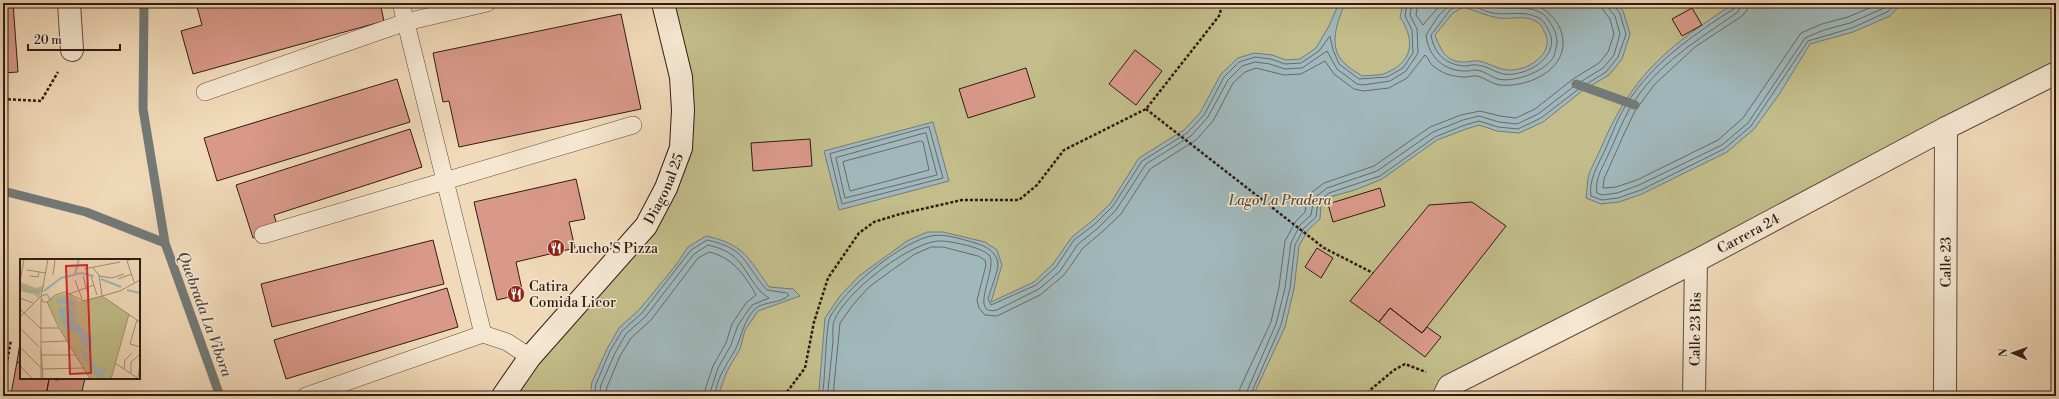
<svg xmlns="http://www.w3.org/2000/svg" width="2059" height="399" font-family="'Libre Bodoni',serif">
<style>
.green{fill:#c2bd8a;stroke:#796c4f}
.water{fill:#a0b8bb;stroke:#737a78;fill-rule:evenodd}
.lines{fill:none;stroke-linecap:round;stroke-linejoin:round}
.shore{stroke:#686a68;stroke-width:1}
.stream{stroke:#737a78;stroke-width:9}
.building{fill:#d9998a;stroke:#301c14}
.lane-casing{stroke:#604c3d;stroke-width:18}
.street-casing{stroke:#604c3d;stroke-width:24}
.secondary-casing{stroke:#301c14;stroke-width:24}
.path{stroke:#301c14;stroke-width:2.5;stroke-dasharray:3 2;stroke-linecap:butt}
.lane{stroke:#f6e7d2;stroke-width:17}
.street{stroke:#f6e7d2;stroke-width:22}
.secondary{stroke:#f6e7d2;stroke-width:22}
.labels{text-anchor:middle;stroke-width:3;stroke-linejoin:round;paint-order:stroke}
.street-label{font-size:14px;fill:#301c14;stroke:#f6e7d2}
.park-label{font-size:14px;font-style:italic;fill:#5c4c37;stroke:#f6e7d2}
.poi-label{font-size:14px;fill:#301c14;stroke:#f6e7d2;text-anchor:start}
.water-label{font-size:15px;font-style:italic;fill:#524b46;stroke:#f6e7d2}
.inset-river{fill:none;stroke:#a0b8bb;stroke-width:2}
.inset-road{fill:none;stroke:#a48e77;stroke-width:1}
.view{fill:#d62828;fill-opacity:0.15;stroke:#d62828;stroke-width:2}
.inset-edge{fill:none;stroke:#301c14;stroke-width:2}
</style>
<rect width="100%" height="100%" fill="#f1dab9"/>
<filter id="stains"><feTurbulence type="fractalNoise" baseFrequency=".005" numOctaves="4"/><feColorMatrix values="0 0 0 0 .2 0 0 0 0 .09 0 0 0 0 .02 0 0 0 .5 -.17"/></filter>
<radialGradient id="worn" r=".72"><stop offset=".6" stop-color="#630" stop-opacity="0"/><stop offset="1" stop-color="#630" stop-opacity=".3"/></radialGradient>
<path class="green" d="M663,3H2056V73L1444,396H503L646,226L681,148Z"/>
<path class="water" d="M1339,3H1345C1338,21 1327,46 1344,63C1349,68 1356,72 1362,76C1369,75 1379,76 1386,73C1414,61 1415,40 1400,17L1403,3H1616L1623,11L1630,34L1622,59L1609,75L1582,91L1543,122L1519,133L1497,131L1479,125L1466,129L1437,140L1382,179L1355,190L1330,197L1321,204L1320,219L1308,230L1299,246L1294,289L1285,327L1253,396H814L819,390L825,318L840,296L859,276L907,241L927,232H943L985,242L997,250L1002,265L991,302L1034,282L1053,264L1072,237L1092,221L1110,204L1139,158L1184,130L1200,113L1221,74L1238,58L1254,53L1272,55L1286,60L1300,59L1316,48L1329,26ZM1464,7C1476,11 1486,16 1499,18C1511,20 1525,14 1537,22C1541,24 1542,27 1544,31C1556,52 1531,69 1512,70C1499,71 1491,63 1478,61C1474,60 1470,62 1466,62C1447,63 1441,51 1435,35L1453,13Z
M1735,3H1902L1890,16L1853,32L1810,44L1780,93L1754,129L1727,152L1642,194L1619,202L1601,204L1586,198C1587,191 1587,182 1589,174C1593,163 1600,152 1604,141C1635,71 1673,43 1735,3Z
M933,122L949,181L839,210L824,151Z
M706,236C743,244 748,257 769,287L793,289L800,296L758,311L745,330L740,349L727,371L718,396H590L592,382L607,349L619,328L639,310L676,265L688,247Z"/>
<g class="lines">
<path class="shore" d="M1418,3L1416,15L1423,25L1442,3
M1452,3L1439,15L1426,35C1428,57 1445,72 1467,71C1470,71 1473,70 1475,70C1483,70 1491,77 1498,79C1513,83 1544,72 1553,58C1555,54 1556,48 1557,43C1558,34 1550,20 1543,14C1525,2 1502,14 1481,3
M1462,3C1472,3 1479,9 1488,12C1504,17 1523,9 1539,18C1543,20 1545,24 1548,29C1561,52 1536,71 1514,74C1498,77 1491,66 1477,65C1473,64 1469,66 1465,66C1446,65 1434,54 1431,35L1450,10Z
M1737,3L1735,8C1693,35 1652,63 1626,105C1617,119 1612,135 1605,150C1599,163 1588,181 1591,196L1602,200L1618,198L1641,190L1724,149L1751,126L1808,41L1852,28L1887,12L1897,3
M1742,3L1738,12C1698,40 1656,64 1630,108C1622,122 1616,138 1609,153C1604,165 1594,179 1597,193L1602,195L1617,193L1639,185L1722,145L1748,123L1805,38L1824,30L1850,23L1884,8L1890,3
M1748,3L1747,10L1742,16L1695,47L1654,85L1635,111L1624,134L1604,179L1603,188L1616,187L1637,180L1718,140L1743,118L1801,33L1822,24L1848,17L1881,3
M929,127L943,178L842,204L830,154Z
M926,133L937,175L845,198L836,158Z
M921,141L923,142L929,170L850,191L843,162Z
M594,396L596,384L610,351L622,331L642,313L691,250L707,240C748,249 743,264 767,290L787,293L789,295C781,304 763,301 755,309C744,320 742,335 736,348C728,363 716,378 715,396
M599,396L601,385L615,353L626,334L646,316L694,254L708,245C743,253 741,269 761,292C764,295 767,296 769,298L752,305L738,325L731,345L718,368L709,396
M605,396L607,387L620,356L631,338L651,320L698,258L709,252C732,257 745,275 756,295L746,303L732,324L726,343L713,366L703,396
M819,396L823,390C825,378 826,325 830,317C846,288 895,247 927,237C942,232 961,239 975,243C986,246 997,252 998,264C998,272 990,291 988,299L991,305L1036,285L1056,267L1074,240L1095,224L1113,206L1142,161L1187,133L1204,115L1224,77L1239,62L1255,57L1271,59L1285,64L1301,63L1319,51L1330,36L1333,50L1339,64L1359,79L1387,77L1403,68L1413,53L1412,30L1405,16L1407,3
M826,396L828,390C830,374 831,358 833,342C833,336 832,327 834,321C844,293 914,238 943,241C954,242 981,247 989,255C999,267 967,317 997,310L1039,289L1060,271L1078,244L1098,228L1116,210L1146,164L1191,136L1208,117L1228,80L1242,66L1255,62L1270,64L1285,69L1302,68L1327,51L1337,69L1357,84L1363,85L1390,81L1406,71L1418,53L1417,29L1410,15L1412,3
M833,396L840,323L852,306L869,287L892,270L915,254L931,247H943L978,256L985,260L986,265L977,300L979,308L985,315L997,316L1040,295L1064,275L1083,248L1102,232L1121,214L1150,169L1196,140L1213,121L1233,83L1245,72L1256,68L1284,75L1301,74L1325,61L1334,74L1354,89L1363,91L1389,88L1407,78L1425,55C1428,57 1429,62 1432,65C1441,73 1450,76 1462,77C1467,78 1473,75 1477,76C1485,78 1492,84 1500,85C1519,87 1545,79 1557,62C1574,38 1553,6 1527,3
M1239,396L1240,388L1271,322L1279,287L1285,241L1296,221L1305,212L1307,200L1311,193L1324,183L1374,166L1430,127L1461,115L1480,111L1500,116L1516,118L1535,109L1573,79L1599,63L1608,52L1614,34L1610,19L1603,10L1602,3
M1245,396L1276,324L1285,288L1291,243L1300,225L1311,215L1314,198L1327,188L1377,171L1433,132L1463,120L1479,116L1499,122L1517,124L1538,114L1577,84L1603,68L1614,55L1620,34L1615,16L1609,9L1608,3
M1250,396L1281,325L1290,288L1295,245L1304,228L1316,217L1318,202L1329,193L1380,176L1435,137L1465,125L1479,121L1498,127L1518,129L1541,118L1580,88L1606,72L1618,57L1626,34L1620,14L1613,3"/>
<path class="stream" d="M144,3L143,109L165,243L220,396
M1576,84L1635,105
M3,191L86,212L165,243"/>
</g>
<path class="building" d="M3,3H13L18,72L3,73Z
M196,3H380L384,21L193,74L181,31L202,25Z
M1692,8L1702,25L1682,36L1672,19Z
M621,14L641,109L459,147L449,101L443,102L433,53Z
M1135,50L1162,71L1136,105L1109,84Z
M1026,68L1035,97L968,118L959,89Z
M397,79L410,122L217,181L204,138Z
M410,129L422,167L274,215L279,231L253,238L236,185Z
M810,139L812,166L753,171L751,143Z
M576,179L585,219L569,222L575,248L516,262L523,294L497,300L474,202Z
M1380,188L1385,206L1333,222L1328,204Z
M1472,202L1506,226L1422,333L1390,308L1379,322L1350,301L1429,205Z
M433,240L444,284L272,327L261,284Z
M1317,248L1333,258L1321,278L1305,267Z
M447,288L458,327L286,379L274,340Z
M1390,308L1422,333L1427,327L1441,337L1425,357L1379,322Z
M21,337V363L17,362Z
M17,362L21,363V378L49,379L46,396L11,394Z
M58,378H85L81,396H46L49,379L58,380Z"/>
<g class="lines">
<defs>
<path id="lane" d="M401,3L483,334L507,342L530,357
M205,92L406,22L487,3
M263,235L633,125
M306,396L483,334"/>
<g id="street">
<path d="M69,3L72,50"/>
<path id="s1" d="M1444,396L1449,386L1696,261L1946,128L2056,73"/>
<path id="s2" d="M1694,396L1696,261"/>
<path id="s3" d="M1945,396L1946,128"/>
</g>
<g id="secondary">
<path id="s4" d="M503,396L530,357L646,226L666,188L681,148L683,110L681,77L663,3"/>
</g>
</defs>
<use href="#lane" class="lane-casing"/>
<use href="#street" class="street-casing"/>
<use href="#secondary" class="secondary-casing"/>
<path class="path" d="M3,99L41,101L58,72
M1146,109L1324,248L1373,273
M3,384L11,340
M784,396L805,368L814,322L828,278L859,233L874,222L900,214L962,200H1019L1037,185L1064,150L1146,109L1219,16L1223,3
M1363,396L1394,370L1405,364L1426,372"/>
<use href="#lane" class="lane"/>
<use href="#street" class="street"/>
<use href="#secondary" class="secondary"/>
</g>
<defs>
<symbol id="restaurant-disc" viewBox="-11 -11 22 22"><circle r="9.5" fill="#8f2418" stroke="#f6e7d2"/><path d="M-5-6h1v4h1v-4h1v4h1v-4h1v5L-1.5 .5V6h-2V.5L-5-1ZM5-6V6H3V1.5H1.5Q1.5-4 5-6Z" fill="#fff"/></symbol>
</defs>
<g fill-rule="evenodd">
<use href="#restaurant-disc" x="546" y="238" width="20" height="20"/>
<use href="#restaurant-disc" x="506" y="284" width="20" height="20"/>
</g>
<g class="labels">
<g class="street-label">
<text dy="5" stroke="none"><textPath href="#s4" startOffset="264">Diagonal 25</textPath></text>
<text dy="5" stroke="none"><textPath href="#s1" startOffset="347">Carrera 24</textPath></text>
<text dy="5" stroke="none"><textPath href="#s3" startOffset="134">Calle 23</textPath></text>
<text dy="5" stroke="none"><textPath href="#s2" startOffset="67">Calle 23 Bis</textPath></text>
</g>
<g class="park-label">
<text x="1280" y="205">Lago La Pradera</text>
</g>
<g class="poi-label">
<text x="569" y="253">Lucho'S Pizza</text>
<text x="529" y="291">Catira<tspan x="529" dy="16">Comida Licor</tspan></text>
</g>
<g class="water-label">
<text transform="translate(205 314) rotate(70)" y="5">Quebrada La Vibora</text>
</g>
</g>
<g transform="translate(20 259)">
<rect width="120" height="120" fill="#f1dab9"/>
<path d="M0,23L16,29L23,27L18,40L16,36L0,32ZM47,34L60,42L82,37L109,55L91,120H70L46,81L27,43L34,37Z" fill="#c2bd8a"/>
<path d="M46,38L56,44L53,49L48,45L37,44L38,40ZM44,47L54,52L57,56L54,61L75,82L71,84L69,91L63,87L59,76L44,69L38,51ZM61,90L68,95L79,111L86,109L82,120L75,116L74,110L62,97Z" fill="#a0b8bb"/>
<path class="inset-river" d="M55,15L59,0M81,20L101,28M0,27L8,32H22M107,31L120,34M24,32L41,19L61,14L74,17"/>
<path class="inset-road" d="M111,0L107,2L114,23M73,9L79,16L82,37M64,10L100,3M7,11L26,14M33,16L35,0M10,17L18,18L19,13M63,17L69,38M71,17L77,36M79,17L92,19L104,15M98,20L112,15M55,21L62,40M0,23L4,0M49,35L74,26M22,37L27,35L30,41M82,37L120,63M21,38L23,43H27L35,36L45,33L64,42L100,32L120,21M21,38L28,0M0,39L13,44M27,43L39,69L70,120M0,50L20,69H39M0,58L21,37M117,61L110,85L120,88M0,69L19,88M21,83L47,82M0,88L22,110L64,109M21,90L23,120M22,96H56M95,104L119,120M0,107L13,120M104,110L105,101L112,94M111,114V103L119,96M118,118L120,106M21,120V40M91,120L109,55"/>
<path class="view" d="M67,6L71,114L50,115L46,7Z"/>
<rect width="120" height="120" class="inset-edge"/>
</g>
<rect width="2059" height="399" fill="none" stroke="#f1dab9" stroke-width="16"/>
<rect x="4" y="4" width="2051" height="391" fill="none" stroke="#301c14" stroke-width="2"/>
<rect x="8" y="8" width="2043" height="383" fill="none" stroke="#301c14"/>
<g transform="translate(2013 353) rotate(272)" stroke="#f6e7d2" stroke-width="3" paint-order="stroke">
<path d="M0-3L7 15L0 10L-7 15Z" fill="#301c14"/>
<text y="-6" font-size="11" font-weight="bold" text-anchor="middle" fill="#301c14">N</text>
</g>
<path d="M28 44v6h92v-6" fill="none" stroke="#301c14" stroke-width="2"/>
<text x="34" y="44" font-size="12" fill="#301c14" stroke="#f6e7d2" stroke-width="3" paint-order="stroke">20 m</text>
<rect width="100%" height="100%" filter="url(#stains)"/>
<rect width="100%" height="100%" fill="url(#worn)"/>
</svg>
